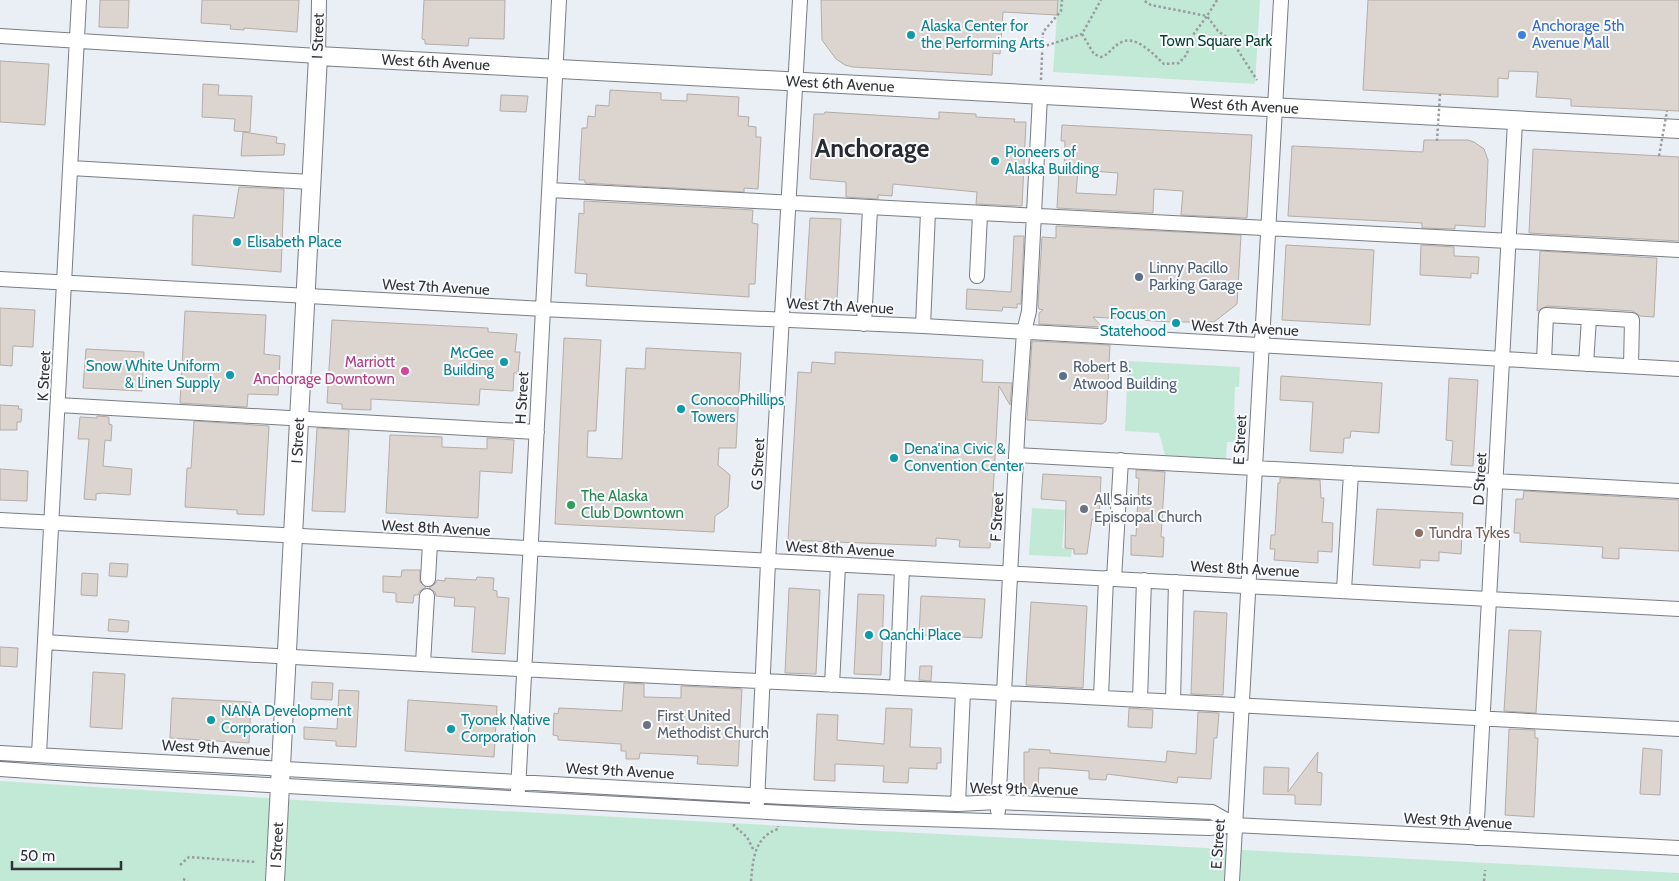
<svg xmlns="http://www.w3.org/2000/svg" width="1679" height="881" font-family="Cabin,sans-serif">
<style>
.green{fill:#c2e9d6}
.building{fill:#dcd5cf;stroke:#b4ada7;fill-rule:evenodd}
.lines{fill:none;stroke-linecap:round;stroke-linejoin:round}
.minor-casing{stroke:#797d83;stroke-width:16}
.major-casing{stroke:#797d83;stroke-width:20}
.path{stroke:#989ba0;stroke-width:2.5;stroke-dasharray:2.5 2.5;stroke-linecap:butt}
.minor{stroke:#fff;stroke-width:14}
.major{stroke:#fff;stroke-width:18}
.path-bridge{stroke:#989ba0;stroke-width:2.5;stroke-dasharray:2.5 2.5;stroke-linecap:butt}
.culture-dot{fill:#0f9aa8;stroke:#f9fbfe;stroke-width:2}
.shop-dot{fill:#3f7fe0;stroke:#f9fbfe;stroke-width:2}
.service-dot{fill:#5c6f8a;stroke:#f9fbfe;stroke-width:2}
.hotel-dot{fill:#d1479c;stroke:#f9fbfe;stroke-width:2}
.leisure-dot{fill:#2e9e5b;stroke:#f9fbfe;stroke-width:2}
.worship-dot{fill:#6b7280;stroke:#f9fbfe;stroke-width:2}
.education-dot{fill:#8d6e63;stroke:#f9fbfe;stroke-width:2}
.labels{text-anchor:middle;stroke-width:4;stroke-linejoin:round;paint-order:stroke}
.culture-label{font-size:15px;fill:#0d838f;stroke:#f9fbfe;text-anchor:start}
.shop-label{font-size:15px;fill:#366cbe;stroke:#f9fbfe;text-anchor:start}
.street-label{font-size:15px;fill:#313336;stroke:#f9fbfe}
.park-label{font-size:15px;fill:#003e29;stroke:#f9fbfe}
.service-label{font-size:15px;fill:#4e5e75;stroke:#f9fbfe;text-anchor:start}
.hotel-label{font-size:15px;fill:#b23c85;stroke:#f9fbfe;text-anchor:end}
.leisure-label{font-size:15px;fill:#27864d;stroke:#f9fbfe;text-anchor:start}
.worship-label{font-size:15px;fill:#5b616d;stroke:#f9fbfe;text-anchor:start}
.education-label{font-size:15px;fill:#785e54;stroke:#f9fbfe;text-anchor:start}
.town-label{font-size:25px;font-weight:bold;fill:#272a30;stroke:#f9fbfe}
</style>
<rect width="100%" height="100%" fill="#eaeef5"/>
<path class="green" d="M1058,0H1260L1255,84L1053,72Z
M1128,361L1240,367L1239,387H1235L1234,417L1237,418L1236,442H1227L1226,459L1165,455L1159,433L1125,431Z
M1032,508L1065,510L1062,548L1072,549L1071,557L1029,555Z
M0,781L313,801L1679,873V881H0Z"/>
<path class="building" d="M100,0H129L128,28L99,27Z
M202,0H299L297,32L244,28V30L230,29L231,25L201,23Z
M424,0H505L504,39L469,38L468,46L425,44V40L422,39Z
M821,0H1058L1057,15L1003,12L1000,54L993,53L992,75L853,67L845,65L836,59L822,40Z
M1368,0H1679V111L1571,106V99L1536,97L1538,72L1509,71L1508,79L1498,78V97L1363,90Z
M0,61L49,64L45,125L0,122Z
M203,84L219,85L218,95L252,96L250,132L234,131L235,119L202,117Z
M610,90L661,93V100L687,101V94L739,97L738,116L749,117L748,126L756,127V137H761L758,189L744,188V192L585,183V180H579L582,128H587L588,116L595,117L596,105L609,106Z
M501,95L528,96L526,112L500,111Z
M825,112L939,119V112L976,114V117L1015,119L1014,122H1026L1022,206L976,204L977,192L893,184L892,196L878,195V199L846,197V182L810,179L814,114H824Z
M1062,125L1252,135L1247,218L1181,215L1183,191L1154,189L1153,213L1057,208L1059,172H1064L1065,141H1061ZM1078,170L1118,173L1116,195L1076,193Z
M243,132L277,137L276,143L285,144L284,155L241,156Z
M1424,140H1468L1474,142L1484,149L1488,160L1485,227L1455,225V229L1422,228V223L1288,216L1292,146L1423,152Z
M1533,149L1679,157V241L1529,233Z
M239,187L284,189L281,272L192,265L193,215L234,218Z
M584,201L753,210L752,223L758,224L755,284H749V297L586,286L587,274L575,273L579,213L584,214Z
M810,218L841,219L837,301L805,300Z
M1056,226L1241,235L1237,304L1214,322H1170L1093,317L1102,327L1039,324V313L1043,310L1039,309L1038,305L1042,237L1056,238Z
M1014,236H1024L1021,304H1017V308L1003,307L1002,311L966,309L967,289L1011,292Z
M1286,245L1374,250L1370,325L1282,320Z
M1421,245L1454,247V256L1479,257L1478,274L1471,273V278L1420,275Z
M1540,251L1657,258L1654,317L1640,316L1633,311L1547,306L1537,311Z
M0,308L35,310L33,347L13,346L12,366L0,365Z
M185,311L266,315L264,354L280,356L278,395L248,394L247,407L180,403Z
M332,320L488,328V332L517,334L515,352H520L518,373H514L513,391L480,389L479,405L371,399V410L342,409V404L327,403Z
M564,338L601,340L596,431H588L587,457L622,459L626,368L645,369L646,348L741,353L736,448H719L718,465L730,475L728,507L715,516L714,532L555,524Z
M1032,341L1110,345L1106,421L1102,424L1027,420Z
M86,349L144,352L142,391L83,388Z
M835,352L983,360L982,382L1012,383L1010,405L999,386L990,548L959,547L960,540L936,538V546L788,540L798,372L811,373L812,362L835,364Z
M1281,376L1382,383L1379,433L1351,431L1350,438H1344L1343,453L1310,451L1313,402L1280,400Z
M1449,378L1478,380L1473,466L1451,465L1453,441L1446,440Z
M0,405L19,406L18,409H22L21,422H17V430H0Z
M97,416L109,417V424L112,425L111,441L105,440L103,466L132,469L130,495L102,493L96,494V500L84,499L89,439H78L80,417L97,418Z
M194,421L269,426L264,515L237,514V510L185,507L187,468H191Z
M317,428L349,430L345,512L312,511Z
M390,435L442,437V447L487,449V438L514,440L512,473L480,471L478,518L386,513Z
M0,469L28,471L27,501L0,500Z
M1136,470L1165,472L1161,537H1164L1163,557L1131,555V535L1136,536L1139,478H1136Z
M1043,474L1101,477L1099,520L1092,519L1087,554H1074V549L1065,548L1066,501L1041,499Z
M1280,478L1320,480L1321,498H1324L1322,522L1333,523L1332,552L1318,551V563L1274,560L1275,549H1270L1271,535H1275L1278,483H1280Z
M1524,491L1679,500V551L1619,548V559L1602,558L1603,547L1520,542V533H1514L1516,499H1523Z
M1377,509L1463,513L1461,554L1439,552V561L1420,560V568L1373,565Z
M110,563L128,564L127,577L109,576Z
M402,570H420V582L426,587L420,591L418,595H414L413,603L396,602V593L383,592V576L401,577Z
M82,573L98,574L97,596L81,595Z
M477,577L494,578L493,590L497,591V597L509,598L505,654L472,652L475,607L454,606L455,598L436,596L435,592L429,588L435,584L437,580L445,581V578L476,580Z
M789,588L820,590L816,674L785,673Z
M858,594L884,595L881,675L854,674Z
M921,596L985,599L982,638L919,635Z
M1031,602L1087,606L1083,688L1026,685Z
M1194,611L1227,613L1223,695L1191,694Z
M109,619L129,621L128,632L108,631Z
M1509,630L1541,631L1536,713L1504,711Z
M0,647L18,648L17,667L0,666Z
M920,666H932L931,681L919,680Z
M93,672L125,674L122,729L90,727Z
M312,682L333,683L332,700L311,699Z
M624,683L644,684V697L681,698V686L742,689L738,766L697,764L698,756L640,753L639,759H626V751H621V744L558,740V736L553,735L554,713L558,714L559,708L622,711Z
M339,690L359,691L356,747L336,746V741L304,739V727L337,729Z
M172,698L251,702L249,743L170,738Z
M408,700L497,706L494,757L405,751Z
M886,708L912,709L910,747L941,748V763H937V769L909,768L908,783L883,782L884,766L835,764V781L814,780L817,714L838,715L837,740L884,744Z
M1129,708L1153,710L1152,728L1128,727Z
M1198,712L1219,713L1217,738H1214L1211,779L1178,777L1177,783L1107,774L1106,780L1089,779V771L1049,768H1039L1038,789L1024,788V752H1029V749L1050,750V753L1166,762L1167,751L1196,754Z
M1509,729L1535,730V738H1538L1534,817L1505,815Z
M1643,748L1662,750L1660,795L1640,794Z
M1318,752L1317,772L1322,773L1321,805L1295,804V795L1263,794L1264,767L1289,768L1288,792Z"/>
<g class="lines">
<defs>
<path id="minor" d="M0,36L318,56L319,0
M71,168L311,182
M550,190L1679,250
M977,276L980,214
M0,279L562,310L923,326L1679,369
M864,324L870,209
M923,326L928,212
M1544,361L1546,315L1632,320L1631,366
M1586,364L1589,318
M58,405L537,432
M1016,455L1679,491
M0,520L1679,609
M428,579L430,543
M1114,579L1121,460
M1344,590L1351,473
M45,642C398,665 751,680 1104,698C1296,707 1487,720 1679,729
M423,663L427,596
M832,685L838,565
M897,688L902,568
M1101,697L1106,578
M1140,699L1144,580
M1173,701L1176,582
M0,753L784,797L958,804L998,802L1212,812L1235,825
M39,754L79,0
M0,769L85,775L861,817L1209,828L1235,825L1679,848
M518,791L559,0
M757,803L768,562L800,0
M958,804L963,691
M998,811L1018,419L1024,332L1029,311L1040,96
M1476,838L1515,122
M1232,881L1281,0"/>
<g id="major">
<path id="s1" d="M275,881L318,56L1679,129"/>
</g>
</defs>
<use href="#minor" class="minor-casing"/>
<use href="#major" class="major-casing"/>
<path class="path" d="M1217,0L1207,16L1218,31L1232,41L1257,80
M1082,34L1094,54L1101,57C1110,54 1112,47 1120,43C1135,33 1154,55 1164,64L1179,63L1187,54L1190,39L1207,16L1151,5L1143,0
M1042,47L1082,34L1101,0
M1041,80L1043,32L1061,11L1062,0
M734,824V826L747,837L754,851
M180,865L189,857L256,862
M183,879L188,881
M751,881C753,860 754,837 778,829V826
M1484,881L1485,870"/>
<use href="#minor" class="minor"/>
<use href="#major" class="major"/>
<path class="path-bridge" d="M1437,141L1440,94
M1659,156L1667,111"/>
</g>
<g class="culture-dot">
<circle cx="911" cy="35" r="5"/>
<circle cx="995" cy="161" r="5"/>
<circle cx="237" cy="242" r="5"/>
<circle cx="1176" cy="323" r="5"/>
<circle cx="504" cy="362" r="5"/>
<circle cx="230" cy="375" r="5"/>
<circle cx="681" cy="409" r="5"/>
<circle cx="894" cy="458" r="5"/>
<circle cx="869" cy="635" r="5"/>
<circle cx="211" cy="720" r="5"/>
<circle cx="451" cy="729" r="5"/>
</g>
<circle class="shop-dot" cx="1522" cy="35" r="5"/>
<g class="service-dot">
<circle cx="1139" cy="277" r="5"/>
<circle cx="1063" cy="376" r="5"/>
</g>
<circle class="hotel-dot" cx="405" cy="371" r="5"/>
<circle class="leisure-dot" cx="571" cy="505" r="5"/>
<g class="worship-dot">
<circle cx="1084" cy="509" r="5"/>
<circle cx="647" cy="725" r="5"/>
</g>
<circle class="education-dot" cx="1419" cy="533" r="5"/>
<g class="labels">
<g class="culture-label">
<text x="921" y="31">Alaska Center for<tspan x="921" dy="17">the Performing Arts</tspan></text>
<text x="1005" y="157">Pioneers of<tspan x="1005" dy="17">Alaska Building</tspan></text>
<text x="247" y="247">Elisabeth Place</text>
<text x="1166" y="319" text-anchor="end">Focus on<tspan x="1166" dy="17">Statehood</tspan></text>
<text x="494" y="358" text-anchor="end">McGee<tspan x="494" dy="17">Building</tspan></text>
<text x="220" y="371" text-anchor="end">Snow White Uniform<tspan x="220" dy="17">&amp; Linen Supply</tspan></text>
<text x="691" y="405">ConocoPhillips<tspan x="691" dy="17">Towers</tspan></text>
<text x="904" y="454">Dena'ina Civic &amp;<tspan x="904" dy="17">Convention Center</tspan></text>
<text x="879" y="640">Qanchi Place</text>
<text x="221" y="716">NANA Development<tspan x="221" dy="17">Corporation</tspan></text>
<text x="461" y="725">Tyonek Native<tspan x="461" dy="17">Corporation</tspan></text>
</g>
<g class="shop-label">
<text x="1532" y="31">Anchorage 5th<tspan x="1532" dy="17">Avenue Mall</tspan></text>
</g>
<g class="street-label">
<text transform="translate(318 36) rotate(-88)" y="5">I Street</text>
<text dy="5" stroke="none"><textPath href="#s1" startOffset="944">West 6th Avenue</textPath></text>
<text dy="5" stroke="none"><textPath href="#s1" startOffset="1349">West 6th Avenue</textPath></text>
<text dy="5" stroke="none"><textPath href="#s1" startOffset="1754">West 6th Avenue</textPath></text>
<text transform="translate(436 287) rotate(3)" y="5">West 7th Avenue</text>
<text transform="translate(840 306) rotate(3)" y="5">West 7th Avenue</text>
<text transform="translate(1245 328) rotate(3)" y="5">West 7th Avenue</text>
<text transform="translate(44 376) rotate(-87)" y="5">K Street</text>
<text transform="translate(522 398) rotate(-87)" y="5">H Street</text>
<text transform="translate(1240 440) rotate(-87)" y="5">E Street</text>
<text dy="5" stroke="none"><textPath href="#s1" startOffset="441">I Street</textPath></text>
<text transform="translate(758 464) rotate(-87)" y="5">G Street</text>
<text transform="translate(1480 479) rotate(-87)" y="5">D Street</text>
<text transform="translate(997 517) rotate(-87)" y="5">F Street</text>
<text transform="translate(436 528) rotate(3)" y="5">West 8th Avenue</text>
<text transform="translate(840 549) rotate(3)" y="5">West 8th Avenue</text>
<text transform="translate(1245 569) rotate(3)" y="5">West 8th Avenue</text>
<text transform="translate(216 748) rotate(3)" y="5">West 9th Avenue</text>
<text transform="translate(620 771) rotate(3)" y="5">West 9th Avenue</text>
<text transform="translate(1024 789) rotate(1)" y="5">West 9th Avenue</text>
<text transform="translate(1458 821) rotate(3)" y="5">West 9th Avenue</text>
<text transform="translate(1218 844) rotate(-86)" y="5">E Street</text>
<text dy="5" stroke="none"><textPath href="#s1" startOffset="36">I Street</textPath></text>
</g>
<g class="park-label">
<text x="1216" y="46">Town Square Park</text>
</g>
<g class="service-label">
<text x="1149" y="273">Linny Pacillo<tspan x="1149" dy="17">Parking Garage</tspan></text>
<text x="1073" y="372">Robert B.<tspan x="1073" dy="17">Atwood Building</tspan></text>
</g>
<g class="hotel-label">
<text x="395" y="367">Marriott<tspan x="395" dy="17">Anchorage Downtown</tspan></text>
</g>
<g class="leisure-label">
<text x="581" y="501">The Alaska<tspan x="581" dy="17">Club Downtown</tspan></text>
</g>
<g class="worship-label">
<text x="1094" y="505">All Saints<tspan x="1094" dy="17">Episcopal Church</tspan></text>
<text x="657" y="721">First United<tspan x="657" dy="17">Methodist Church</tspan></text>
</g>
<g class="education-label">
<text x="1429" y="538">Tundra Tykes</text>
</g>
<g class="town-label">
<text x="872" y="157">Anchorage</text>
</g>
</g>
<path d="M12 861v8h109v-8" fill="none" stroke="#313336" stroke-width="2.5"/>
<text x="20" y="861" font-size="15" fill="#313336" stroke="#f9fbfe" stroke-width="4" paint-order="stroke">50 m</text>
</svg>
